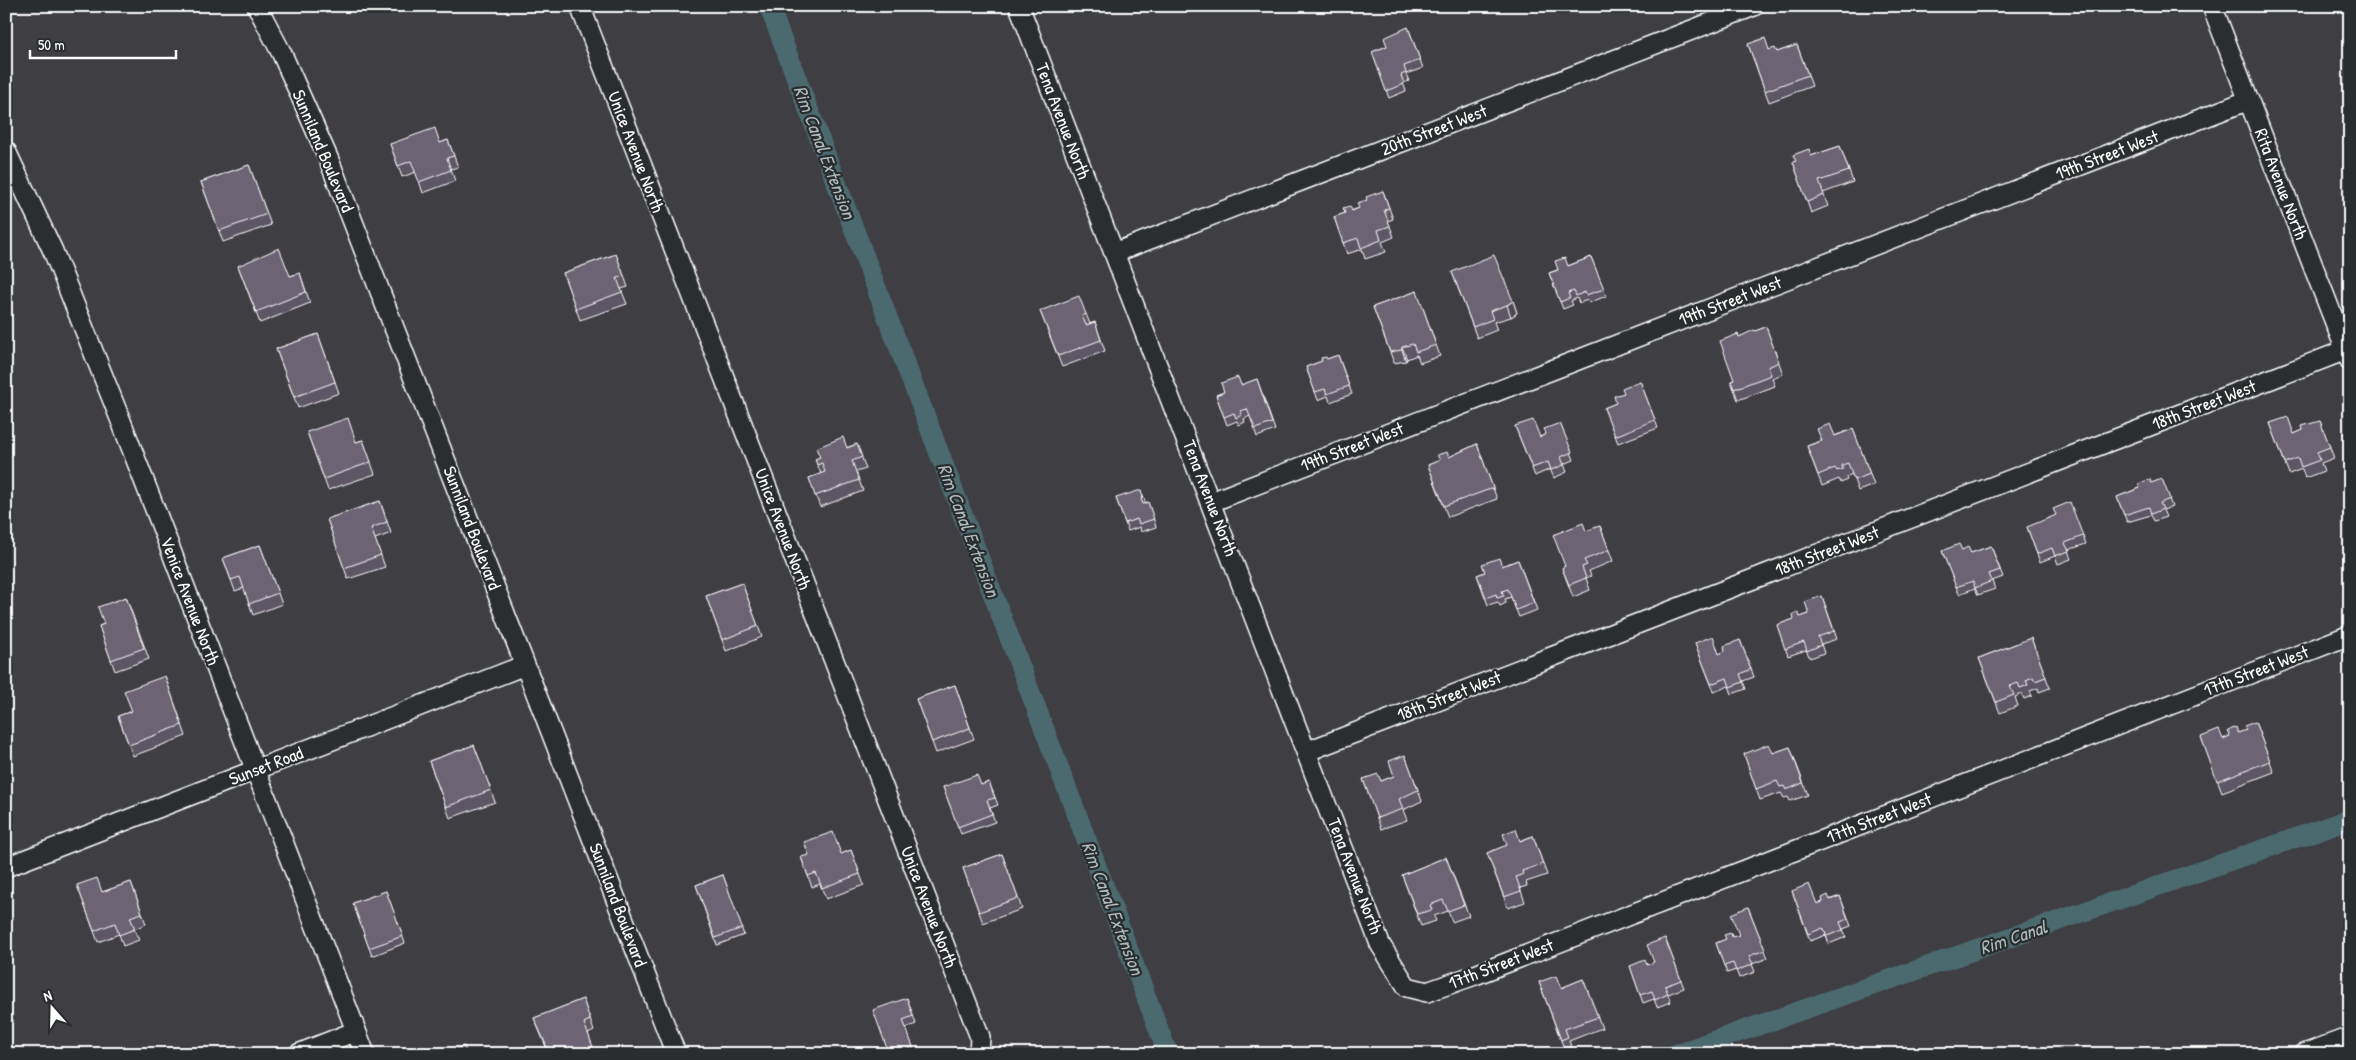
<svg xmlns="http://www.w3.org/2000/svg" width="2356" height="1060" font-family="'Patrick Hand',sans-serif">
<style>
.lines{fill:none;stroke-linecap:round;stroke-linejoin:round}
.canal{stroke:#4c6a6f;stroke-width:20}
.street-casing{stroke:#fff;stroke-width:22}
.street{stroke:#2a2d2e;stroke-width:19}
.wall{fill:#5d5665;stroke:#fff}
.shaded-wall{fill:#4c4652;stroke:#fff}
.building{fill:#6c6475;stroke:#fff}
.labels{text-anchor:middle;stroke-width:4.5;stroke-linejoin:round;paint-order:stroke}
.street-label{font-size:18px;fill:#fff;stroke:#2a2d2e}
.water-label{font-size:19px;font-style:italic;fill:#aebcbe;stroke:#2a2d2e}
</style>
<rect width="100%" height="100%" fill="#3e3e43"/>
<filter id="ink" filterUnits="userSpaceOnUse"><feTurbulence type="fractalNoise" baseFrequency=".02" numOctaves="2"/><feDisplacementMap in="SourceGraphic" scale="10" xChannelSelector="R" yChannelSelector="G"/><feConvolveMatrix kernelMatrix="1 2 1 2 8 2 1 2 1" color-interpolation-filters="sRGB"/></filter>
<g filter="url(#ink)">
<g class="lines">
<path class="canal" d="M769,6L1168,1054
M1676,1054L2350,819"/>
<defs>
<path id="street" d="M257,6L282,54L329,160L676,1054
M580,6L980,1037L979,1054
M1019,6L1380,944L1407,987L1427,992L1475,975L2350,635
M2212,6L2350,361
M6,151L53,251L121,421L365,1054
M1114,253L1754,6
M1211,502L2249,100
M1308,751L2346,350
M6,867L525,665
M298,1054L356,1031
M2304,1054L2350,1037"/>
</defs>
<use href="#street" class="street-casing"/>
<use href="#street" class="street"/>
</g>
<path class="wall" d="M1408,27L1423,68L1406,74L1409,81L1403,83L1406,91L1389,98L1372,52L1387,46Z
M1748,44L1769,50L1777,52L1797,45L1812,86L1769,102Z
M448,140L458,167L451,169L455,181L423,193L416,172L402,177L390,144L440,143Z
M1840,146L1853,182L1823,193L1828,206L1811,213L1793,162Z
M249,165L271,225L223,242L201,182Z
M1383,191L1393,219L1388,221L1394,237L1382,242L1386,252L1365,259L1362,249L1347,254L1334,217L1359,208L1367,200Z
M616,254L628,287L621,289L627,304L580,320L563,273Z
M1591,257L1606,296L1589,303L1588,300L1579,303L1577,298L1571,301L1573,305L1563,309L1549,273Z
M238,266L290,276L300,273L310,303L260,323Z
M1452,272L1513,301L1517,313L1511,317L1494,322L1497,330L1477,338Z
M1417,291L1440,356L1420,363L1417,355L1407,359L1406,361L1394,363L1373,307Z
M1040,311L1086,314L1090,324L1095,322L1105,351L1062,367Z
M1766,327L1783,374L1772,378L1775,386L1738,400L1731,381L1734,380L1739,337Z
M318,334L339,393L298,408L276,349Z
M1338,355L1352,394L1330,402L1328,396L1318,400L1306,367Z
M1257,379L1275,430L1257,437L1250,416L1244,419L1245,422L1239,425L1237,421L1227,425L1216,395Z
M1640,381L1658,428L1618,443L1604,408L1616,403L1624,393Z
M2320,421L2334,458L2321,463L2324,471L2305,478L2302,469L2289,474L2270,423L2294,434L2303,430Z
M1560,423L1574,460L1564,464L1567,472L1554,478L1550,469L1535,476L1515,426L1540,437L1546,434Z
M1853,429L1874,485L1858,491L1852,474L1846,477L1847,480L1841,483L1839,479L1822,486L1807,446Z
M307,432L356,442L363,440L375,474L328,490Z
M857,444L866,469L856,472L863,491L820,507L809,478L821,474L815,459Z
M1477,444L1497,499L1448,517L1428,465L1449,457Z
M2162,479L2172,507L2163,510L2166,517L2154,521L2151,515L2127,522L2117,497Z
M1116,498L1145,503L1148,502L1156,527L1141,532L1140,527L1128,531Z
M380,501L391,533L375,539L385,567L348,579L327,519Z
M1600,526L1613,561L1589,571L1591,576L1586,578L1590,590L1573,597L1562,568L1565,566L1586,531Z
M2027,527L2083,536L2086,544L2068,550L2071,559L2058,564L2055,556L2040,562Z
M260,545L282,604L253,615L244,588L235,591L223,558Z
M1991,546L2003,577L1992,581L1995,589L1978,595L1975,588L1959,594L1942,551L1962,550L1971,553Z
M1518,560L1537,610L1519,617L1511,597L1505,599L1506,603L1500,606L1498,602L1488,605L1477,575Z
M742,583L762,637L726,651L706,596Z
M1822,596L1837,639L1821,644L1824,653L1810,658L1806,650L1788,656L1777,625L1809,614Z
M126,597L149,659L115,671L99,626L104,624Z
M2031,638L2050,688L2039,692L2038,688L2030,691L2032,696L2024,699L2022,694L2015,697L2018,706L2000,713L1979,658Z
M1740,640L1754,677L1743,681L1746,689L1732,694L1729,686L1714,692L1695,643L1719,654L1725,651Z
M165,676L186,736L133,756L118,716L132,711Z
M955,685L974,739L936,753L916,699Z
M2255,722L2274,772L2222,792L2201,737L2223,739L2246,730Z
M474,745L495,802L450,818L429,761Z
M1790,747L1808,795L1790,801L1788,797L1784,798L1781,793L1760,800L1744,754L1773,753Z
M1405,755L1422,801L1403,810L1407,820L1381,829L1363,779L1381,781L1394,776Z
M989,782L998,805L990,808L995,822L961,834L943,787L981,785Z
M1533,836L1547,875L1526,882L1527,886L1520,888L1525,902L1508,908L1487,853Z
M851,850L864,885L826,899L820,884L812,887L801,857L841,854Z
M1002,854L1022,909L983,923L963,868Z
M1446,857L1469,916L1452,922L1448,911L1434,916L1436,921L1421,926L1402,875Z
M723,875L744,935L717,945L696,885Z
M131,882L146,924L134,929L139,940L123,946L119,934L98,942L77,885L102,892Z
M386,891L405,943L372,956L353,903Z
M1792,891L1817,904L1840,896L1851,926L1843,929L1846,937L1829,944L1826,935L1810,941Z
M1748,907L1768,958L1752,964L1755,972L1739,978L1736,970L1727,973L1716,943L1739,935Z
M1665,938L1684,988L1668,994L1671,1002L1657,1007L1654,999L1643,1003L1630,966L1647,965L1654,962Z
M1583,979L1602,1028L1569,1041L1572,1048L1565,1051L1539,982L1561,988Z
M907,998L916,1024L906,1028L915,1054H889Z
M583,999L594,1031L588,1034L595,1054H549L534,1018Z"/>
<path class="shaded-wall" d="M1513,301L1517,313L1511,317L1507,305Z
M1402,347L1407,359L1406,361L1402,350Z
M1141,491L1146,504L1144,507L1141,499Z"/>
<path class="building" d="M1408,27L1420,60L1404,66L1406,73L1401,75L1404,84L1386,91L1372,52L1387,46L1384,38Z
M1765,38L1769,50L1775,48L1777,52L1797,45L1808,75L1765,91L1748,44Z
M435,128L440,143L448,140L454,156L447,158L451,170L419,182L411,161L398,166L390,144Z
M1840,146L1849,171L1819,181L1824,195L1807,202L1793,162L1796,161L1793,155L1809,149L1811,156Z
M249,165L267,214L219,231L201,182Z
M1383,191L1389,208L1384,210L1390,226L1378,230L1381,240L1361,248L1358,238L1343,243L1334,217L1345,213L1343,208L1350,206L1352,211L1359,208L1357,203L1367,200L1366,197Z
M279,248L290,276L300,273L306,292L256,312L238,266Z
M616,254L624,276L617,278L622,292L576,309L563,273Z
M1494,255L1513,301L1507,305L1490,311L1493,319L1473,327L1452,272Z
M1591,257L1604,289L1586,295L1585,292L1576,296L1574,291L1568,293L1570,298L1560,302L1549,273L1558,270L1555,261L1565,258L1568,266Z
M1417,291L1436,345L1416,352L1413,344L1402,347V350L1390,352L1373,307Z
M1079,296L1086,314L1082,316L1086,325L1095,322L1101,340L1058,356L1040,311Z
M1766,327L1779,362L1768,367L1771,375L1734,389L1731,381L1734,380L1720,341L1738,334L1739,337L1754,330L1755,331Z
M318,334L335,382L294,397L276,349Z
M1338,355L1349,386L1327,394L1325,389L1315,392L1306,367L1322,361L1321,358L1326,357L1327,359Z
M1238,377L1241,385L1257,379L1272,423L1255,429L1247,409L1241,411L1242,415L1236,418L1234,413L1224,417L1216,395L1224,392L1221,383Z
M1640,381L1655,420L1615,436L1604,408L1616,403L1614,396L1624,393L1622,388Z
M2288,417L2294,434L2303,430L2302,426L2320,421L2330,447L2317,452L2320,460L2301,467L2298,458L2285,463L2270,423Z
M348,418L356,442L363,440L371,462L324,479L307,432Z
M1533,420L1540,437L1546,434L1544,429L1560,423L1572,452L1561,457L1564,465L1551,470L1548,462L1532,468L1515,426Z
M1830,424L1835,436L1853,429L1870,474L1854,480L1848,463L1842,465L1843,469L1837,471L1835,468L1818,475L1807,446L1822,441L1817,429Z
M843,437L847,448L857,444L862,457L852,461L859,480L815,496L809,478L825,472L822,463L817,465L815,459L820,457L816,448Z
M1477,444L1493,488L1444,506L1428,465L1440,460L1437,455L1447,452L1449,457Z
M2150,479L2151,483L2162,479L2170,499L2160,503L2163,509L2151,514L2149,507L2124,515L2117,497L2140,488L2138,484Z
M1138,491H1141L1143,497L1141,499L1143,504L1148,502L1154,519L1139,524L1137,519L1125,523L1116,498Z
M380,501L387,522L371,528L381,555L344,568L327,519Z
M2070,502L2083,536L2065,543L2069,551L2055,556L2052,548L2037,554L2027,527L2056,515L2053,509Z
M1583,523L1586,531L1600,526L1609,550L1584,560L1587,565L1582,567L1586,578L1569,585L1562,568L1565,566L1553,535Z
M1959,544L1962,550L1968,547L1971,553L1991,546L2000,570L1989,574L1992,581L1975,588L1973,581L1956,587L1942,551Z
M260,545L278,593L249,604L240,577L231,580L223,558Z
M1499,558L1502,566L1518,560L1534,603L1516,610L1508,589L1502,591L1504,596L1497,598L1496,594L1486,598L1477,575L1485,572L1482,564Z
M742,583L758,626L722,640L706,596Z
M1822,596L1834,631L1818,637L1821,645L1807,651L1804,642L1785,649L1777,625L1794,619L1793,614L1798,612L1800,617L1809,614L1805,602Z
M126,597L144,648L111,660L99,626L104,624L98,607Z
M1713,636L1719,654L1725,651L1724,646L1740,640L1751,669L1740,674L1743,682L1730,687L1727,678L1711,684L1695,643Z
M2031,638L2046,677L2035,681L2033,677L2026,680L2028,685L2020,688L2018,683L2010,686L2014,695L1996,702L1979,658Z
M165,676L182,725L129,745L118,716L132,711L124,691Z
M955,685L970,728L932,742L916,699Z
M2255,722L2270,761L2217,781L2201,737L2219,730L2223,739L2230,736L2228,731L2236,727L2238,733L2246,730L2244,726Z
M1769,744L1773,753L1790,747L1803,783L1786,790L1784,786L1780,787L1777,781L1756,789L1744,754Z
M474,745L491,790L446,807L429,761Z
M1405,755L1418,790L1399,799L1403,809L1377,818L1363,779L1378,774L1381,781L1394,776L1389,761Z
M977,775L981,785L989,782L995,798L987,800L992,814L958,827L943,787Z
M1516,829L1520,841L1533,836L1543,864L1522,871L1523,874L1516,877L1521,891L1504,897L1487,853L1507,845L1503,834Z
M833,832L841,854L851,850L860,874L822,888L816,873L808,876L801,857L809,855L804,842Z
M1002,854L1018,898L979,912L963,868Z
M1446,857L1464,905L1448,911L1443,900L1430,905L1432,910L1417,914L1402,875Z
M723,875L742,928L715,938L696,885Z
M97,878L102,892L131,882L142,913L130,917L135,929L119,935L115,923L94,931L77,885Z
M1809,884L1817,904L1823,902L1822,898L1828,895L1830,900L1840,896L1848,919L1840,922L1843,930L1827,936L1823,928L1808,934L1792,891Z
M386,891L403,936L369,948L353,903Z
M1748,907L1765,950L1749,956L1753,964L1736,971L1733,963L1724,966L1716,943L1726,939L1724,935L1731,933L1732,937L1739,935L1731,914Z
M1665,938L1681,980L1665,986L1668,994L1655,1000L1652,991L1640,995L1630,966L1645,960L1647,965L1654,962L1647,945Z
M1556,976L1561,988L1583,979L1598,1017L1565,1029L1568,1037L1561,1040L1539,982Z
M907,998L913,1016L903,1020L913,1047L895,1054H889L873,1010Z
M583,999L590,1020L584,1023L593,1047L577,1054H550L534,1018Z
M464,1046L467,1054H444Z"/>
</g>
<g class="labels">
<g class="street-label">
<text transform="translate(1063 121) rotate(69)" y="6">Tena Avenue North</text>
<text transform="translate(1434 130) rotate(-21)" y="6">20th Street West</text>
<text transform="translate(323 151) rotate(67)" y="6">Sunniland Boulevard</text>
<text transform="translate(636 152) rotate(69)" y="6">Unice Avenue North</text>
<text transform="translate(2107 155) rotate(-21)" y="6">19th Street West</text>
<text transform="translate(2281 184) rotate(69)" y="6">Rita Avenue North</text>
<text transform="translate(1730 301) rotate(-21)" y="6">19th Street West</text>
<text transform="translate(2204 405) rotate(-21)" y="6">18th Street West</text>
<text transform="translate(1352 447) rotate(-21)" y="6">19th Street West</text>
<text transform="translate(1210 498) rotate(69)" y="6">Tena Avenue North</text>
<text transform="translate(472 528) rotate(69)" y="6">Sunniland Boulevard</text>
<text transform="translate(783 529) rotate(69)" y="6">Unice Avenue North</text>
<text transform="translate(1827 551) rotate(-21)" y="6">18th Street West</text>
<text transform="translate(190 601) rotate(69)" y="6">Venice Avenue North</text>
<text transform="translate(2256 671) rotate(-21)" y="6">17th Street West</text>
<text transform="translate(1449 696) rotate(-21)" y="6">18th Street West</text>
<text transform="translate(266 766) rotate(-21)" y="6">Sunset Road</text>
<text transform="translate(1879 818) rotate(-21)" y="6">17th Street West</text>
<text transform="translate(1355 876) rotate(69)" y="6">Tena Avenue North</text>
<text transform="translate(618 905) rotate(69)" y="6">Sunniland Boulevard</text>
<text transform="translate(929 907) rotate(69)" y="6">Unice Avenue North</text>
<text transform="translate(1501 964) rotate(-21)" y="6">17th Street West</text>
</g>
<g class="water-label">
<text transform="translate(825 152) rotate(69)" y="7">Rim Canal Extension</text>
<text transform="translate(969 530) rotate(69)" y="7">Rim Canal Extension</text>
<text transform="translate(1113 908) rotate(69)" y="7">Rim Canal Extension</text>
<text transform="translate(2013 937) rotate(-19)" y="7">Rim Canal</text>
</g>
</g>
<rect width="2356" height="1060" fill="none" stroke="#2a2d2e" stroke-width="25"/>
<rect x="12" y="12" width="2331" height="1035" fill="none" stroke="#fff" stroke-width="2" filter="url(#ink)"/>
<g transform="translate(52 1008) rotate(340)" stroke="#2a2d2e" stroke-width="4" paint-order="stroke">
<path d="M0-4L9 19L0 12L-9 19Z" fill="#ffffff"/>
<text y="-8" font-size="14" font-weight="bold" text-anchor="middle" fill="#ffffff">N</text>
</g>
<path d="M30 50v8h146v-8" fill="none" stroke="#ffffff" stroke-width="2.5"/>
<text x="38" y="50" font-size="15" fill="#ffffff" stroke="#2a2d2e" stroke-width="4" paint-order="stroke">50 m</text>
</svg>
